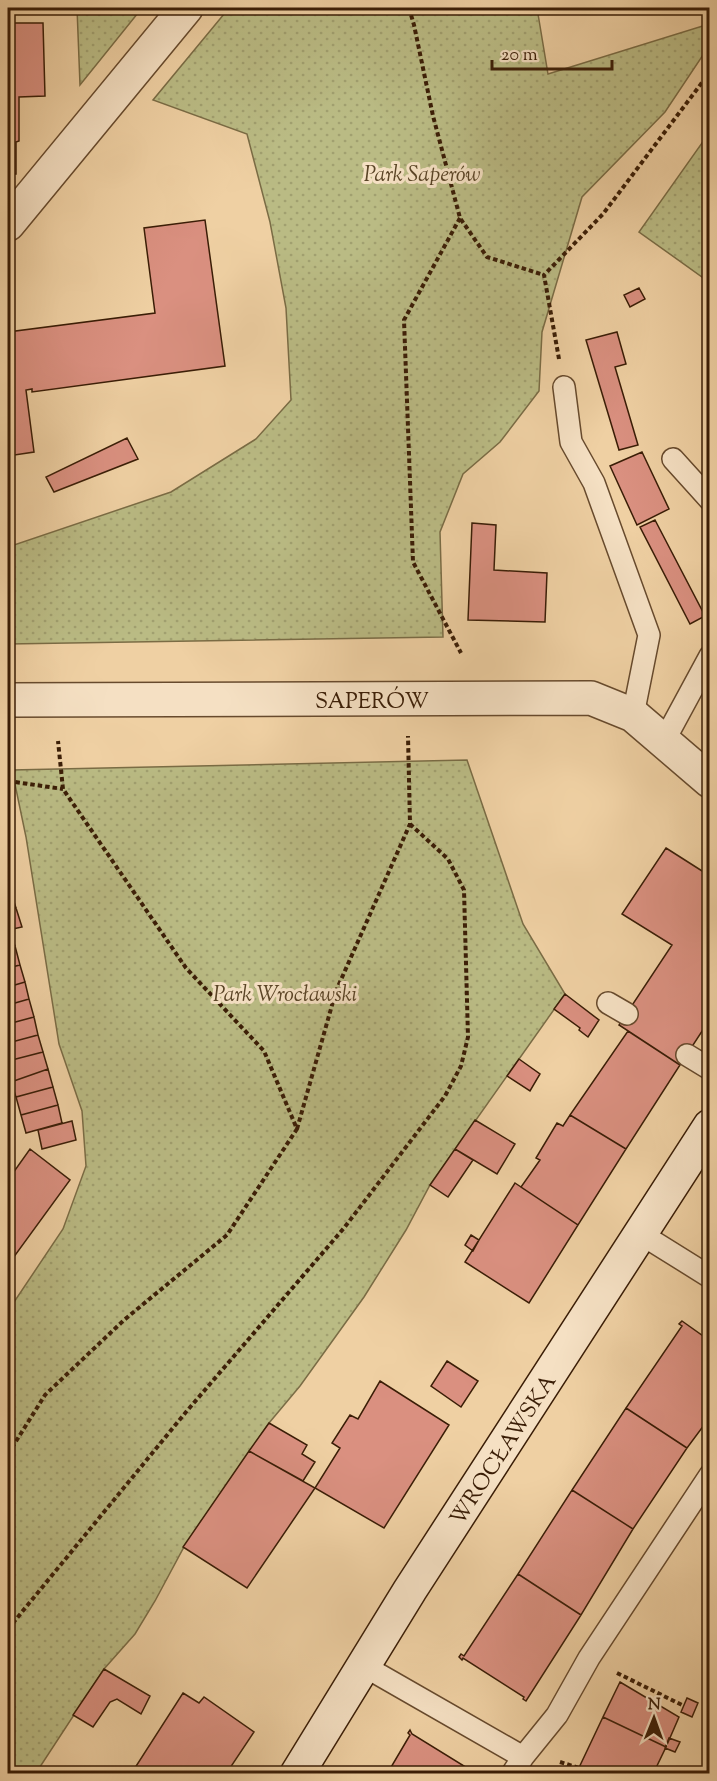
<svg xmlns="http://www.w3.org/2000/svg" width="717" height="1781" font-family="'Sorts Mill Goudy',serif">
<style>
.park{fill:url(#park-dots);stroke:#7a6c45;stroke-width:1.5}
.building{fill:#da9080;stroke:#3a1d06;stroke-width:1.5}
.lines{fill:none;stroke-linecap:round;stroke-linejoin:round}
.lane-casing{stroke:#674a2d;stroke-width:24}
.street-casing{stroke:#674a2d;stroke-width:36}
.secondary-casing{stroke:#3a1d06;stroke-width:36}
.path{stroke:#3a1d06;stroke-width:4;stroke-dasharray:4.5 3;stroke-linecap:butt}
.lane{stroke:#f5e0c3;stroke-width:21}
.street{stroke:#f5e0c3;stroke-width:33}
.secondary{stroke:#f5e0c3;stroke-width:33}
.labels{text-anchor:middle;stroke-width:6;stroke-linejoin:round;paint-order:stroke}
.park-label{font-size:22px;font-style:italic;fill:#5a4426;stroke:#f5e0c3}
.street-label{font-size:22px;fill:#3a1d06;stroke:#f5e0c3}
</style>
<defs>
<pattern id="park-dots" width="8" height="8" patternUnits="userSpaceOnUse" patternTransform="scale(1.5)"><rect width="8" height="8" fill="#babb84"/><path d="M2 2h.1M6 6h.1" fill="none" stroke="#a1a070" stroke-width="1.8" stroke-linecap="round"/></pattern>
</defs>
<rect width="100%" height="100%" fill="#efd0a3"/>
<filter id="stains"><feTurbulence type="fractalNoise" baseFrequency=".00333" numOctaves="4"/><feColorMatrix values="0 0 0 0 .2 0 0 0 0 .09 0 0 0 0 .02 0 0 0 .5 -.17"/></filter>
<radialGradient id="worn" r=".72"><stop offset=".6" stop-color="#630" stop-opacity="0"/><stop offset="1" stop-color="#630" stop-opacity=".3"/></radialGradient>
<path class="park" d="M77,8H142L80,85Z
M229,8H537L548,74L709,24V46L665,112L582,197L542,332L539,391L500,442L463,474L440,532L443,637L8,644V547L171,492L256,439L291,400L286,308L270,222L247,134L153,100Z
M709,133V282L639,232Z
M467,760L523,924L565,994L430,1185L406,1230L364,1297L300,1386L269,1423L184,1547L155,1601L135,1634L104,1669L36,1773L8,1774V1311L63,1229L86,1166L82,1111L59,1044L26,837L12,770Z"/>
<path class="building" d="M8,23H43L45,96L19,97V141L16,142V174H8Z
M205,220L225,366L32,392V389L26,390L34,452L8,456V332L155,313L144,228Z
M639,288L645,299L630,307L624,295Z
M617,332L626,364L615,367L638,445L619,450L586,340Z
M127,438L138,459L54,492L46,477Z
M642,452L669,509L637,525L610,466Z
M655,520L705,616L690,624L640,527Z
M472,523L496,525L494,570L547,573L545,622L468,620Z
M666,848L710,876V1019L680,1065L619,1025L672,945L622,914Z
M10,889L16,908L8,910V890Z
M16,908L22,927L8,930V910Z
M10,929L15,946L8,948V930Z
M15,946L20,965L8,968V948Z
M20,965L25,982L8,987V968Z
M25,982L29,999L8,1005V987Z
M565,994L599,1020L588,1037L579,1030L580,1028L554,1009Z
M29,999L34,1017L8,1024V1005Z
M34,1017L38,1035L8,1043V1024Z
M628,1031L680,1065L626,1149L570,1115Z
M38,1035L43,1052L8,1061V1043Z
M43,1052L48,1069L11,1082L8,1061Z
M519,1059L540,1074L530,1091L507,1076Z
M48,1069L53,1087L16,1097L11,1082Z
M53,1087L58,1105L21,1115L16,1097Z
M58,1105L62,1123L26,1133L21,1115Z
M570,1115L626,1149L578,1225L521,1187L540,1160L536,1158L557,1123L563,1126Z
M475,1120L515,1144L497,1174L455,1149Z
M72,1121L76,1140L42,1149L38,1130Z
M30,1149L70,1180L8,1265V1180Z
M455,1149L473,1160L448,1197L430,1185Z
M515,1183L578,1225L529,1303L465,1262Z
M471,1235L479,1240L473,1251L465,1245Z
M682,1321L710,1341V1417L687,1448L626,1408L682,1326L679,1324Z
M447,1361L478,1381L461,1407L431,1386Z
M380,1381L449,1425L384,1528L315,1488L340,1448L332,1443L350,1415L358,1419Z
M626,1408L687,1448L633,1529L572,1490Z
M269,1423L307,1445L302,1454L315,1462L303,1481L249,1451Z
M249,1451L315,1488L247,1588L183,1547Z
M572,1490L633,1529L581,1615L518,1574Z
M518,1574L581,1615L526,1701L523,1699L524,1697L463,1658L462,1660L459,1657L461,1654L464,1656Z
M104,1669L150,1696L141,1714L117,1699L110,1702L93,1727L73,1715Z
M620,1682L679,1717L666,1747L603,1717Z
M183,1693L199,1703L204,1697L254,1732L226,1774H131Z
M687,1698L698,1703L692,1717L681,1712Z
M603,1717L666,1747L653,1774H576Z
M410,1730L412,1734L477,1774H387L410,1735L408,1733Z
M669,1738L680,1742L675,1752L665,1748Z"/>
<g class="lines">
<defs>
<path id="lane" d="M564,387L571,442L594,483L649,635L633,715
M673,459L710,500
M664,741L710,656
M608,1003L627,1014
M687,1055L710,1069
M641,1234L710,1277
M364,1666L523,1757L512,1774
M523,1757L557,1715L589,1658L710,1475"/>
<path id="street" d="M8,224L186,8
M8,700L591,698L633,715L710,781"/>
<path id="secondary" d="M297,1774L410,1590L710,1126"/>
</defs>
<use href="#lane" class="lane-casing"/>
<use href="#street" class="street-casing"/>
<use href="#secondary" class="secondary-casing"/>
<path class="path" d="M409,8L414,25L433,116L460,218L487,257L544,275
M460,218L404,320L413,562L461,653
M559,359L544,275L603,214L710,72
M8,781L63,789
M297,1129L336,991L410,824L408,736
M8,1454L45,1395L124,1320L227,1235L297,1129L264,1051L186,968L63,789L58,741
M8,1629L186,1412L344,1228L445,1096L461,1066L468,1037L464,890L448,859L410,824
M617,1673L684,1706
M560,1762L579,1768"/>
<use href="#lane" class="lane"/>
<use href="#street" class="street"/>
<use href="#secondary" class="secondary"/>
</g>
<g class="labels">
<g class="park-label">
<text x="422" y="181">Park Saperów</text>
<text x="285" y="1001">Park Wrocławski</text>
</g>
<g class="street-label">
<text x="372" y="708">SAPERÓW</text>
<text transform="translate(502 1449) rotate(-57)" y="8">WROCŁAWSKA</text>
</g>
</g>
<rect width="717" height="1781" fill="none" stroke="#efd0a3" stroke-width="30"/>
<rect x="9" y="9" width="699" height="1763" fill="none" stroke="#3a1d06" stroke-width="3"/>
<rect x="15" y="15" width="687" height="1751" fill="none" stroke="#3a1d06" stroke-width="1.5"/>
<g transform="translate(654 1718) rotate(1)" stroke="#f5e0c3" stroke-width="4.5" paint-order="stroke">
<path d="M0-4.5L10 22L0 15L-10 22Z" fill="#3a1d06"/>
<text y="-9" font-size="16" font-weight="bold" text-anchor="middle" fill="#3a1d06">N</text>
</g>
<path d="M492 60v9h120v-9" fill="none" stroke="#3a1d06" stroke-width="3"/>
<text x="501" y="60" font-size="18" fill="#3a1d06" stroke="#f5e0c3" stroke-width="4.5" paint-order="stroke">20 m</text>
<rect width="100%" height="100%" filter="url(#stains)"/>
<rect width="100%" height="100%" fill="url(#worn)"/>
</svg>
